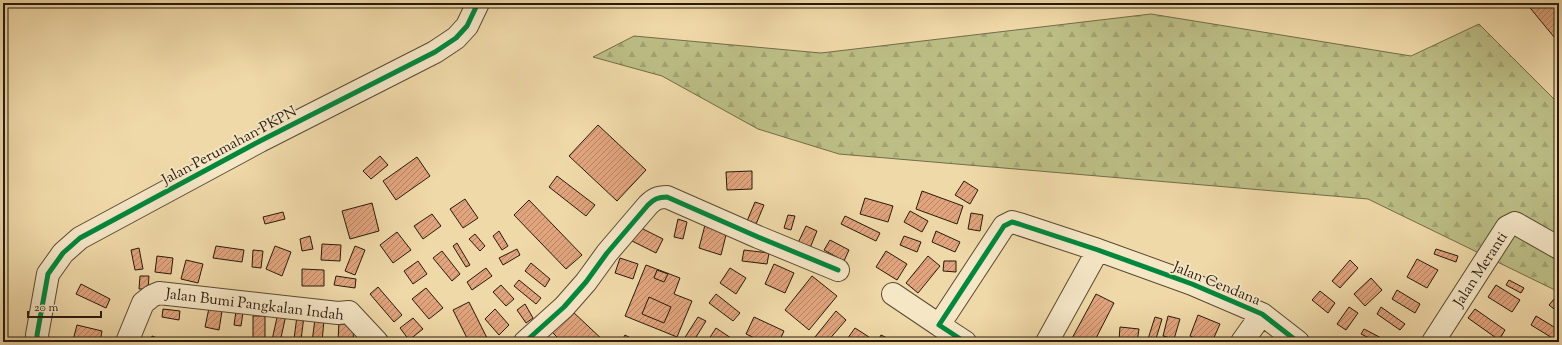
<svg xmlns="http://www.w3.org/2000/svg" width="1562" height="345" font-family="'Sorts Mill Goudy',serif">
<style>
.forest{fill:url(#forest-firs);stroke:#726c48}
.building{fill:url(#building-hatch);stroke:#271a0c}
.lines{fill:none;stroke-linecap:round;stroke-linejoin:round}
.street-casing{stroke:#594a33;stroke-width:24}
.street{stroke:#f5e6c6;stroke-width:22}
.cycleway-casing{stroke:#f5e6c6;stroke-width:8}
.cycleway{stroke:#00873e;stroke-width:5}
.labels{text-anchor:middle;stroke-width:3.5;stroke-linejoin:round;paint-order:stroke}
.street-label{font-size:15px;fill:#271a0c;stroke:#f5e6c6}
</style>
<defs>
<pattern id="forest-firs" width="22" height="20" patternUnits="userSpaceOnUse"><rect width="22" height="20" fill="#bcbe85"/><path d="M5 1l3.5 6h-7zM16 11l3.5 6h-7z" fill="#a2a372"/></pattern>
<pattern id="building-hatch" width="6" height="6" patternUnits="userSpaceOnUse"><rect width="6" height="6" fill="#e1a47d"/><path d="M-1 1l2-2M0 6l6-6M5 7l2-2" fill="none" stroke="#b68565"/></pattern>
</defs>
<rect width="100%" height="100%" fill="#f0d9a8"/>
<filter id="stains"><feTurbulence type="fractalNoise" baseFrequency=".005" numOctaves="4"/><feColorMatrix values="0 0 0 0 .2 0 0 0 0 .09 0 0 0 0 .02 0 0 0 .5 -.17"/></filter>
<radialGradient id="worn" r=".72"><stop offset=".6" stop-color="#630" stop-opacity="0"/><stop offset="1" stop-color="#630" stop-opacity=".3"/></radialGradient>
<path class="forest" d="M1151,14L1411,56L1479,24L1559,104V292L1368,199L839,154L758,129L662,76L593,57L634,36L821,53Z"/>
<path class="building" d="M1526,3H1559V43Z
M598,125L646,170L617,201L569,156Z
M380,156L388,165L371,179L363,171Z
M417,157L430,176L396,200L383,181Z
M752,171V189L727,190L726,172Z
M557,176L595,205L586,216L549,187Z
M964,181L978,190L970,204L955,195Z
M922,191L963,206L957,224L916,209Z
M865,198L893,206L888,222L860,214Z
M465,199L478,218L463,228L450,209Z
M529,200L582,255L566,269L514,215Z
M755,202L764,205L754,229L745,226Z
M372,203L379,231L350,239L342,211Z
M910,211L928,221L922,232L904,222Z
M283,212L285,219L265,224L263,217Z
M971,213L983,215L980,231L968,229Z
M432,214L441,226L423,239L414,226Z
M788,215L795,216L791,230L784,228Z
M845,216L880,233L876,241L841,224Z
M678,219L687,222L683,239L674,237Z
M705,225L727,231L721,255L699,248Z
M806,226L817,231L810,248L798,243Z
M639,227L663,239L656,253L632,241Z
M499,231L508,246L502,250L493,236Z
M936,231L960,242L955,252L932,242Z
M397,232L411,250L393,263L380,245Z
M475,234L485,246L480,251L469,239Z
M310,236L313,249L302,251L300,239Z
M904,236L921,242L917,252L900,245Z
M830,240L849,250L844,261L824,250Z
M457,243L470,265L466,267L453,246Z
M322,244L341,245L340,261L321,260Z
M216,246L244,250L242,262L213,258Z
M275,246L291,252L282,276L266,269Z
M355,246L365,250L355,275L345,271Z
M139,248L143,269L135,270L131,250Z
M517,249L520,255L503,265L499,258Z
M1436,249L1458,256L1456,262L1434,254Z
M253,250L263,251L261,268L252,267Z
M744,250L769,253L767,264L742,261Z
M442,251L460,274L452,281L433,258Z
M886,251L907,264L897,280L876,267Z
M157,256L173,258L171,274L155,272Z
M928,256L940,266L918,293L906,283Z
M620,258L638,264L633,279L615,273Z
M1417,259L1438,270L1427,288L1407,277Z
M186,260L203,264L198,283L181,279Z
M1350,260L1358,268L1340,288L1332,281Z
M418,261L427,274L413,284L404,271Z
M944,261H956V272L943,271Z
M531,263L550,279L545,287L525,271Z
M774,264L794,273L785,293L765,284Z
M646,265L680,278L674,294L692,301L677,337L625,316Z
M486,268L492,276L472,290L467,282Z
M730,268L746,278L736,294L720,283Z
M302,269L324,270V286H302Z
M657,270L668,274L664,282L654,278Z
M140,276H149L148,289H139Z
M336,276L356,279L355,288L334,285Z
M812,276L837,296L809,330L785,310Z
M1371,278L1382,290L1365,306L1354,294Z
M519,280L541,298L536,304L514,286Z
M1509,280L1524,288L1521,293L1506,285Z
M81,284L110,299L106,308L76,294Z
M501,285L514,299L506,306L493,292Z
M1496,285L1520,300L1512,312L1488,297Z
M378,287L402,315L394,322L370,294Z
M426,288L443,308L429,319L412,299Z
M1397,290L1420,304L1415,313L1392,299Z
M1320,291L1335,303L1328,313L1312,300Z
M716,294L740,313L733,321L709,303Z
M1096,294L1114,303L1094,342H1070Z
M649,297L671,307L664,323L642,314Z
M1555,298L1559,301V313L1549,305Z
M469,302L489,342H469L453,310Z
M237,304L244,305L241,326L234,325Z
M525,304L533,318L526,323L517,310Z
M1349,307L1358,313L1346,330L1337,324Z
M1381,307L1405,324L1400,330L1377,314Z
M209,308L222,311L219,330L205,327Z
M163,309L180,311L179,320L162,317Z
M495,309L509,325L499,335L485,319Z
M1475,309L1505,330L1499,340L1468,318Z
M572,311L605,342H562L552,332Z
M836,311L846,320L827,342H822L815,337Z
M278,313L286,315L280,342L272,340Z
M1198,315L1220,324L1212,342H1204L1190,336Z
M253,316H265V342H253Z
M297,316H304L301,340L294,339Z
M1168,316L1180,319L1174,339L1163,336Z
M1536,316L1559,330V342L1531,325Z
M698,317L706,321L693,342H682Z
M754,317L784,331L779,342H763L746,334Z
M1155,317L1162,319L1155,342H1147Z
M413,318L423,329L409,340L400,328Z
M315,319L324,320L322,342H312Z
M339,320L354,321L353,342H338Z
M77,325L102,331L100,342H82L73,340Z
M1120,327L1139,329L1137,342L1119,340Z
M716,328L731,338L729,342H707Z
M855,328L869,337L866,342H845Z
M1364,329L1389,342H1377L1361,334Z
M625,335L638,342H621Z
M881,335L895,342H877Z
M152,336L162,340L161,342H150Z
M174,339L189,342H174Z"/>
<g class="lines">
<defs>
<path id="street" d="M893,294L939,325
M38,342L37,335L48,274L63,253L80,238L260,141L435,52L456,38L467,26L478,3
M127,342L143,303L152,296L159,293L338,313L349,312L377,342
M525,342L564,307L586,282L607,253L648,205C654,199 658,197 667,197L758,237L838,270
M965,342L939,325L1004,226L1012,222L1019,224L1098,250L1192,284L1262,314L1298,342
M1047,342L1098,250
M1242,342L1262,314
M1433,342L1507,227L1515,223L1559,248"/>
</defs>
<use href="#street" class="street-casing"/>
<use href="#street" class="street"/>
<defs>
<path id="cycleway" d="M38,342L37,335L48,274L63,253L80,238L260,141L435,52L456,38L467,26L478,3
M525,342L564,307L586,282L607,253L648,205C654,199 658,197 667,197L758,237L838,270
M965,342L939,325L1004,226L1012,222L1019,224L1098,250L1192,284L1262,314L1298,342"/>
</defs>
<use href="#cycleway" class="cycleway-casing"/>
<use href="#cycleway" class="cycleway"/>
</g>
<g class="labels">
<g class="street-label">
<text transform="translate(229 145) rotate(-28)" y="5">Jalan Perumahan PKPN</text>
<text transform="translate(1480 269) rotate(-57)" y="5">Jalan Meranti</text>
<text transform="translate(1217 283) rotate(22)" y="5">Jalan Cendana</text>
<text transform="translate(255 304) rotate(7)" y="5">Jalan Bumi Pangkalan Indah</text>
</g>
</g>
<rect width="1562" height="345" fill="none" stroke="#f0d9a8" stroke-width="16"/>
<rect x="4" y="4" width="1554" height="337" fill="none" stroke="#271a0c" stroke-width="2"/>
<rect x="8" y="8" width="1546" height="329" fill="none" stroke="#271a0c"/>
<path d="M28 311v6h73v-6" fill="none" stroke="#271a0c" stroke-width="2"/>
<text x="34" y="311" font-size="12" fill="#271a0c" stroke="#f5e6c6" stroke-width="3" paint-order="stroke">20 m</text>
<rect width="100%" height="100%" filter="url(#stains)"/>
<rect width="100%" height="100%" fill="url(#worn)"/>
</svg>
